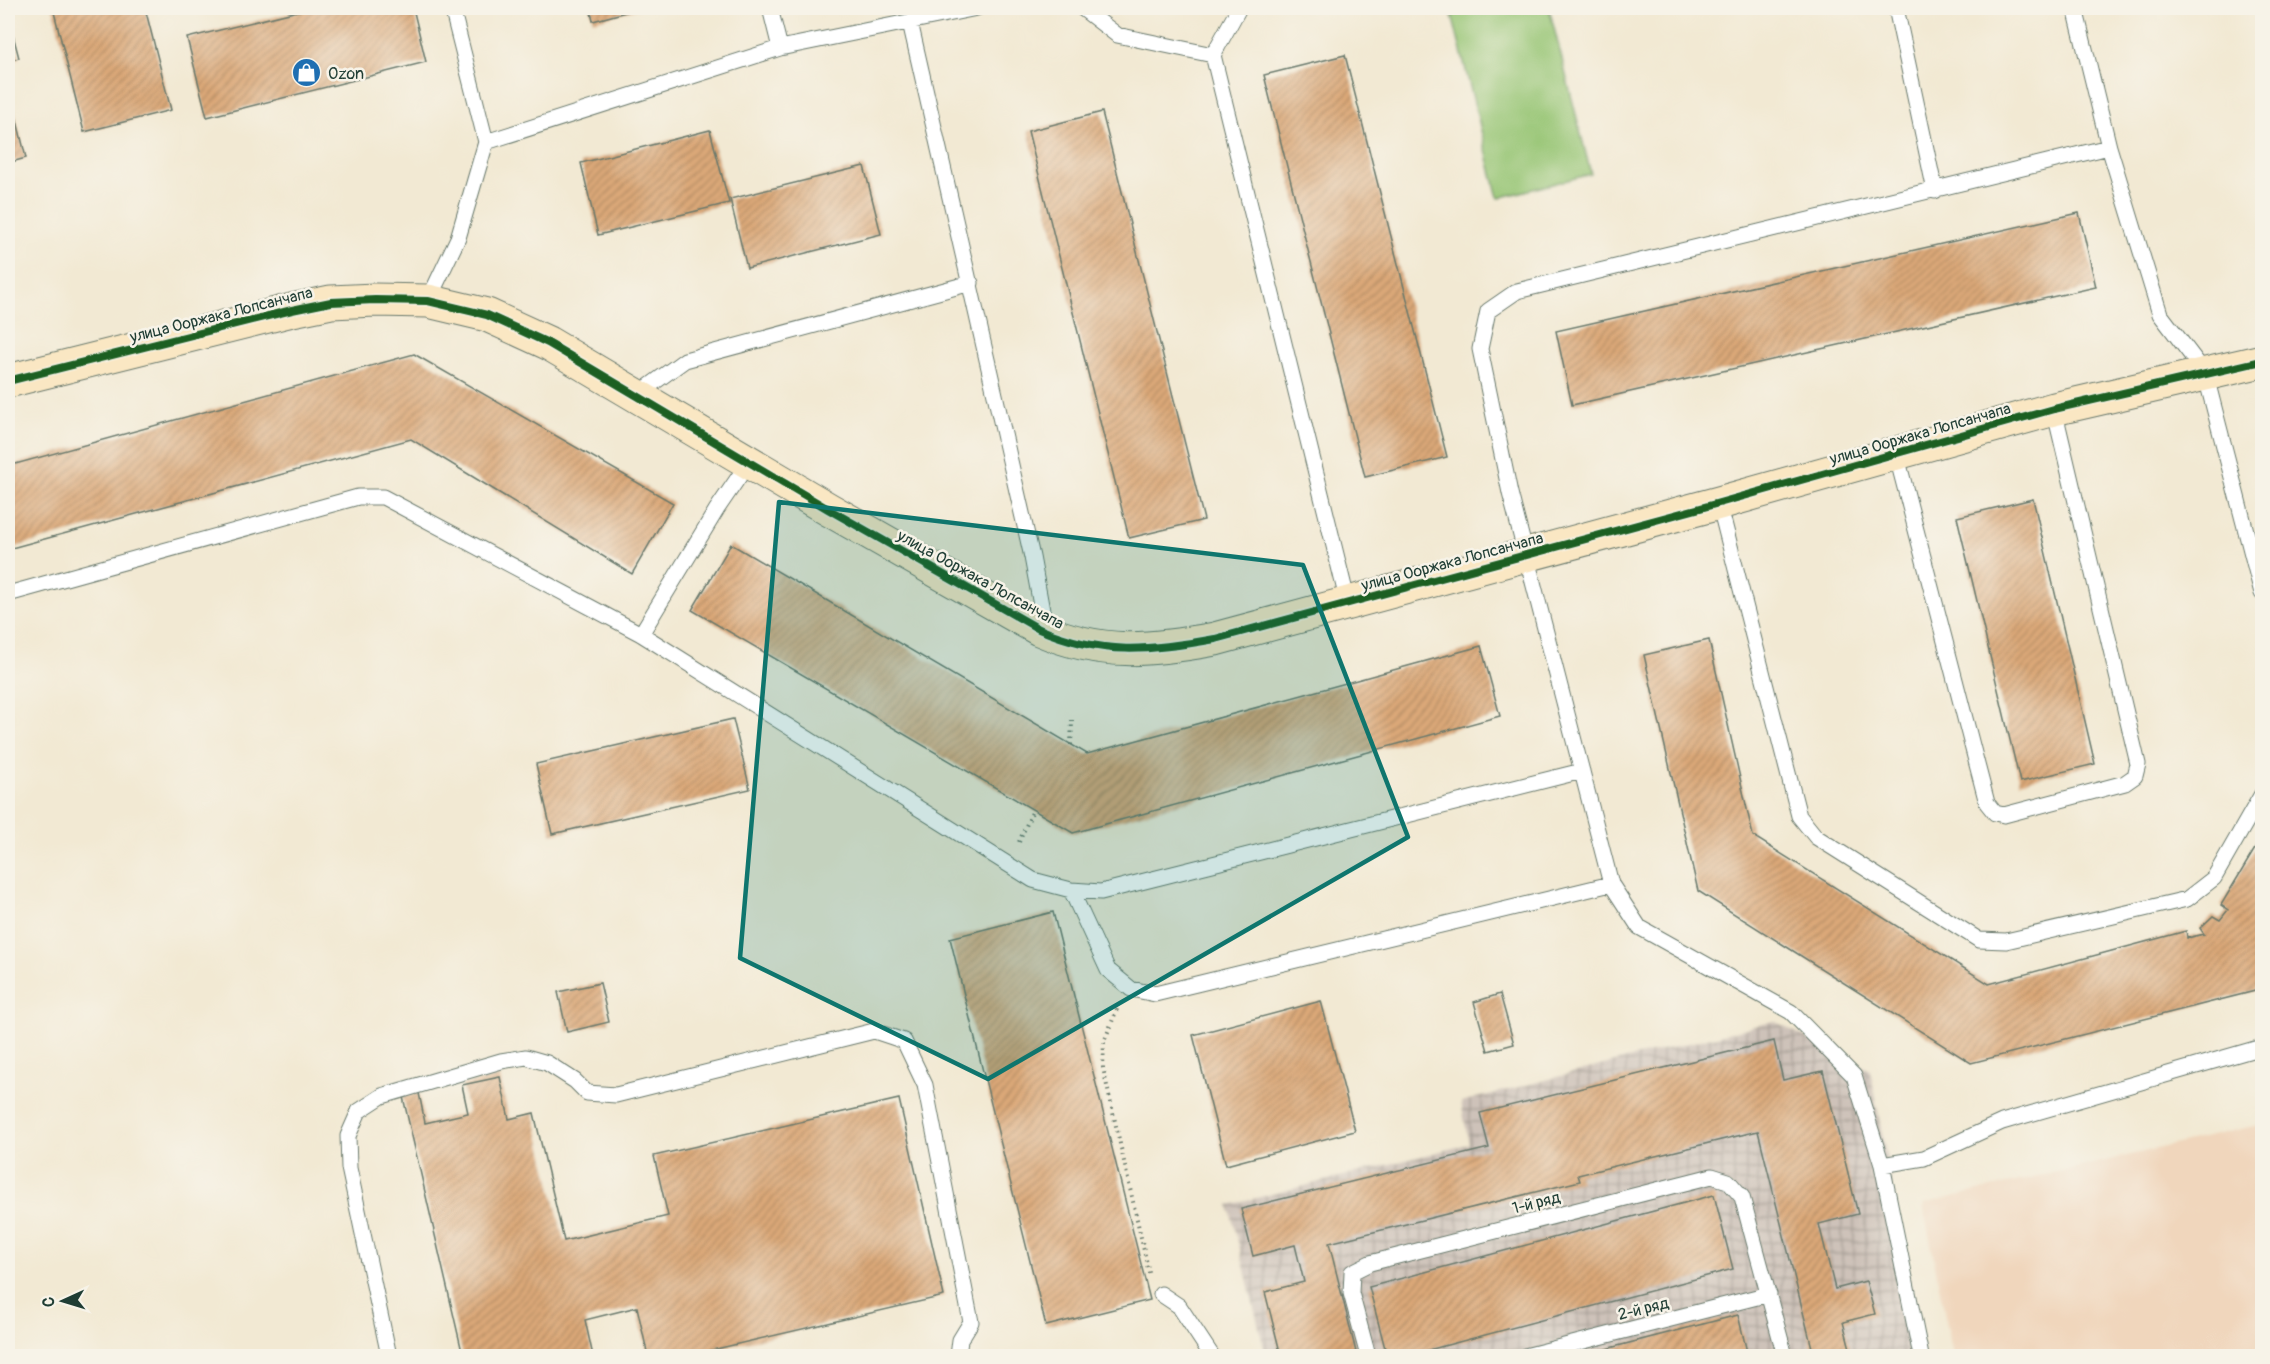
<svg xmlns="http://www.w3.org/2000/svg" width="2270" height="1364" font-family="Pangolin,sans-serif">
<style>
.built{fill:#f0d6bc}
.industrial{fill:url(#industrial-grid)}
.pitch{fill:#96c573;stroke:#5a8154;stroke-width:1.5}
.building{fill:url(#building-hatch)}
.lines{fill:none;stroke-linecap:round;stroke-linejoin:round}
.lane-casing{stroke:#69796c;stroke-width:17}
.secondary-casing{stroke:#69796c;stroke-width:35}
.path{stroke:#69796c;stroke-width:4;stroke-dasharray:1.5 4.5;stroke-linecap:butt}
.lane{stroke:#fff;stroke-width:15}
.secondary{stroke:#fae7c3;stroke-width:33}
.cycleway-casing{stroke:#f7f3e8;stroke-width:11}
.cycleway{stroke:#1b5e20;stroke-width:8}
.marked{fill:#0f766e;fill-opacity:0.2;stroke:#0f766e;stroke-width:4.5;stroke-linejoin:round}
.labels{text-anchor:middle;stroke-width:5;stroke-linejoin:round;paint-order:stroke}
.poi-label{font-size:16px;fill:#1f3d34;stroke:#f7f3e8;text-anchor:start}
.street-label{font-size:16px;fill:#1f3d34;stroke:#f7f3e8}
</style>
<defs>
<pattern id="industrial-grid" width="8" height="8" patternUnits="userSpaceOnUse" patternTransform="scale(1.5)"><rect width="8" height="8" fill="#cec2b9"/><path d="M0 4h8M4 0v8" fill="none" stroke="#a79f97"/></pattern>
<pattern id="building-hatch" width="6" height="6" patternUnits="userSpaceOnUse" patternTransform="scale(1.5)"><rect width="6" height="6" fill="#dba878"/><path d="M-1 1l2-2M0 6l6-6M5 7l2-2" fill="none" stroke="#b18a63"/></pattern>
</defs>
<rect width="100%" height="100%" fill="#f7f3e8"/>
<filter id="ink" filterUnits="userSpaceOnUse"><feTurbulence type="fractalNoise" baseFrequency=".0167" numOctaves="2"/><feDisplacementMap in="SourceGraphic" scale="12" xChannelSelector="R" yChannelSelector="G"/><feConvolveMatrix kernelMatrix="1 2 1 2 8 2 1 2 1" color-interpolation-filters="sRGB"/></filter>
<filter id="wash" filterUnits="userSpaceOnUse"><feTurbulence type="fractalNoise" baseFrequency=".008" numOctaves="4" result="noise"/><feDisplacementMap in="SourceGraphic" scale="24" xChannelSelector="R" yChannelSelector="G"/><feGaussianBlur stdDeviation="1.35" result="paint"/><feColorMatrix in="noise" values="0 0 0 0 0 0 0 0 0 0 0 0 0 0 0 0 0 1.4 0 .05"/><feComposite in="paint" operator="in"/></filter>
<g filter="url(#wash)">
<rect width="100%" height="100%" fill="#f2e9d3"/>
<path class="built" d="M2262,1124V1356H1953L1923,1204Z"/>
<path class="industrial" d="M1774,1021L1870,1070L1924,1356H1266L1229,1205L1469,1144L1461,1102Z"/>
<path class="pitch" d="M1480,8H1549L1591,174L1498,198L1452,15Z"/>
<g id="blocks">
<path class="building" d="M53,8H145L171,110L84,132Z
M310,8H413L426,62L207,117L187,38Z
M590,8H640L593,21Z
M1152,8H1168L1153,12Z
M8,16L19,58L8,61Z
M1345,55L1447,457L1365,477L1264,75Z
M8,84L26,158L8,163Z
M1102,112L1204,520L1129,538L1028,131Z
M710,130L729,203L598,235L581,163Z
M864,166L881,234L747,268L730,199Z
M2079,213L2096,287L1572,405L1556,331Z
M414,354L673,503L632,574L411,439L8,549V466Z
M2033,499L2095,764L2020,782L1957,517Z
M731,544L1087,754L1481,646L1500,716L1073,833L692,610Z
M1709,640L1753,836L1989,984L2186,931L2187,938L2204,934L2200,928L2213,916L2220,920L2228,910L2221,905L2262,837V978L2255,991L1971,1063L1698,891L1644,655Z
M733,719L750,789L552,834L536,764Z
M1053,912L1150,1300L1046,1326L950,938Z
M600,983L609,1022L567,1032L558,992Z
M1500,994L1514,1044L1488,1051L1474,1002Z
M1321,1001L1355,1131L1226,1165L1193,1035Z
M1774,1041L1783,1080L1823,1071L1858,1214L1819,1224L1835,1289L1866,1281L1875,1314L1843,1322L1852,1356H1814L1758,1131L1578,1175L1580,1181L1329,1243L1357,1356H1281L1265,1292L1304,1282L1295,1245L1253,1256L1241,1209L1489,1148L1480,1113Z
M500,1077L509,1119L534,1113L564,1241L668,1216L654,1156L899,1099L944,1296L686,1356H648L637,1307L585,1320L593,1356H463L403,1097L419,1093L425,1123L468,1113L462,1085Z
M1714,1195L1733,1269L1406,1356H1387L1369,1287Z
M1738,1315L1748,1356H1581L1602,1350Z"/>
</g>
</g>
<g filter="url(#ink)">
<use href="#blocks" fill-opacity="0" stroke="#69796c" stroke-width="1.5"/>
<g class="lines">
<defs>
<path id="lane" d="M770,8L780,48
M1082,8L1117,35L1213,55
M1239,8L1213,55L1348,603
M1896,8L1935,191
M2075,8L2109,147
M910,22L1032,557L1046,632
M486,142L780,48L977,8
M428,301L458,238L486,142L452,8
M637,395L685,360L971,283
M1896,453L1987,803L1995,813L2004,815L2125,783L2135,776L2138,764L2054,409
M1719,503L1799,816L1816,837L1979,940L2006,941L2187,899L2214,878L2262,794
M8,594L358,497H383L641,634L1033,880L1071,890L1101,892L1582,771
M641,634L717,509L749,462
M1071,890L1108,970L1131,989L1155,994L1611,884
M1882,1165L1924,1158L2002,1122L2262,1047
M1161,1294L1179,1306L1212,1356
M389,1356L349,1168L348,1136L359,1111L382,1096L501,1061L526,1057L547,1063L575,1081L587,1093L616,1095L874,1031L904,1041L925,1085L971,1322L960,1340L958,1356
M1368,1356L1351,1293L1352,1272L1370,1263L1712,1176L1728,1181L1742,1197L1785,1356
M1525,1356L1769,1294
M1921,1356L1882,1165L1854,1076L1791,1012L1639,927L1611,884L1510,493L1480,349L1488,311L1517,291L2109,147L2160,314L2205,373L2262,593"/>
<path id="secondary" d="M8,381L292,310L331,302L375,300L428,301L487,315L548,343L828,509L1039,629C1102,656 1149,651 1215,639L1719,503L2054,409L2262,361"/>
</defs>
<use href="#lane" class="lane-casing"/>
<use href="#secondary" class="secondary-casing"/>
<path class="path" d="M1071,745L1072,720
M1019,842L1033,810
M1117,1009L1104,1042L1103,1068L1149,1273"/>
<use href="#lane" class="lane"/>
<use href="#secondary" class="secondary"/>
<defs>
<path id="cycleway" d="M8,381L292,310L331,302L375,300L428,301L487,315L548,343L828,509L1039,629C1102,656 1149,651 1215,639L1719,503L2054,409L2262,361"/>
</defs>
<use href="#cycleway" class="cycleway-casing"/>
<use href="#cycleway" class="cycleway"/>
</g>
</g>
<path class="marked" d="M779,502L1303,565L1408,837L988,1079L740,958Z"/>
<defs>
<symbol id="shop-disc" viewBox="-11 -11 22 22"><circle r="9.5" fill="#1f6fb2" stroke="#f7f3e8"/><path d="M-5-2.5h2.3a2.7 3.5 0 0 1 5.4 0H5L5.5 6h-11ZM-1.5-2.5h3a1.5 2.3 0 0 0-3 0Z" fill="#fff"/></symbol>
</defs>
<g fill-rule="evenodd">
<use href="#shop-disc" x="290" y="56" width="33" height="33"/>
</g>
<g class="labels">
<g class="poi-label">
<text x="328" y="79">Ozon</text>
</g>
<g class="street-label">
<text transform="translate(221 314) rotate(-14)" y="6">улица Ооржака Лопсанчапа</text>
<text transform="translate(1920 433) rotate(-16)" y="6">улица Ооржака Лопсанчапа</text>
<text transform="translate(1452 561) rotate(-15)" y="6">улица Ооржака Лопсанчапа</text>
<text transform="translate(981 579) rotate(29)" y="6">улица Ооржака Лопсанчапа</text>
<text transform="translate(1536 1202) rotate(-14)" y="6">1-й ряд</text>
<text transform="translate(1643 1308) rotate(-14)" y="6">2-й ряд</text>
</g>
</g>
<rect width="2270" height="1364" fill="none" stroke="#f7f3e8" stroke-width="30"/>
<g transform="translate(63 1301) rotate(266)" stroke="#f7f3e8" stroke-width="4.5" paint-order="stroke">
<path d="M0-4.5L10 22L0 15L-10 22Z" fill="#1f3d34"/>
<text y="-9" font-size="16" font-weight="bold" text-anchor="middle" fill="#1f3d34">С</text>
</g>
</svg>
